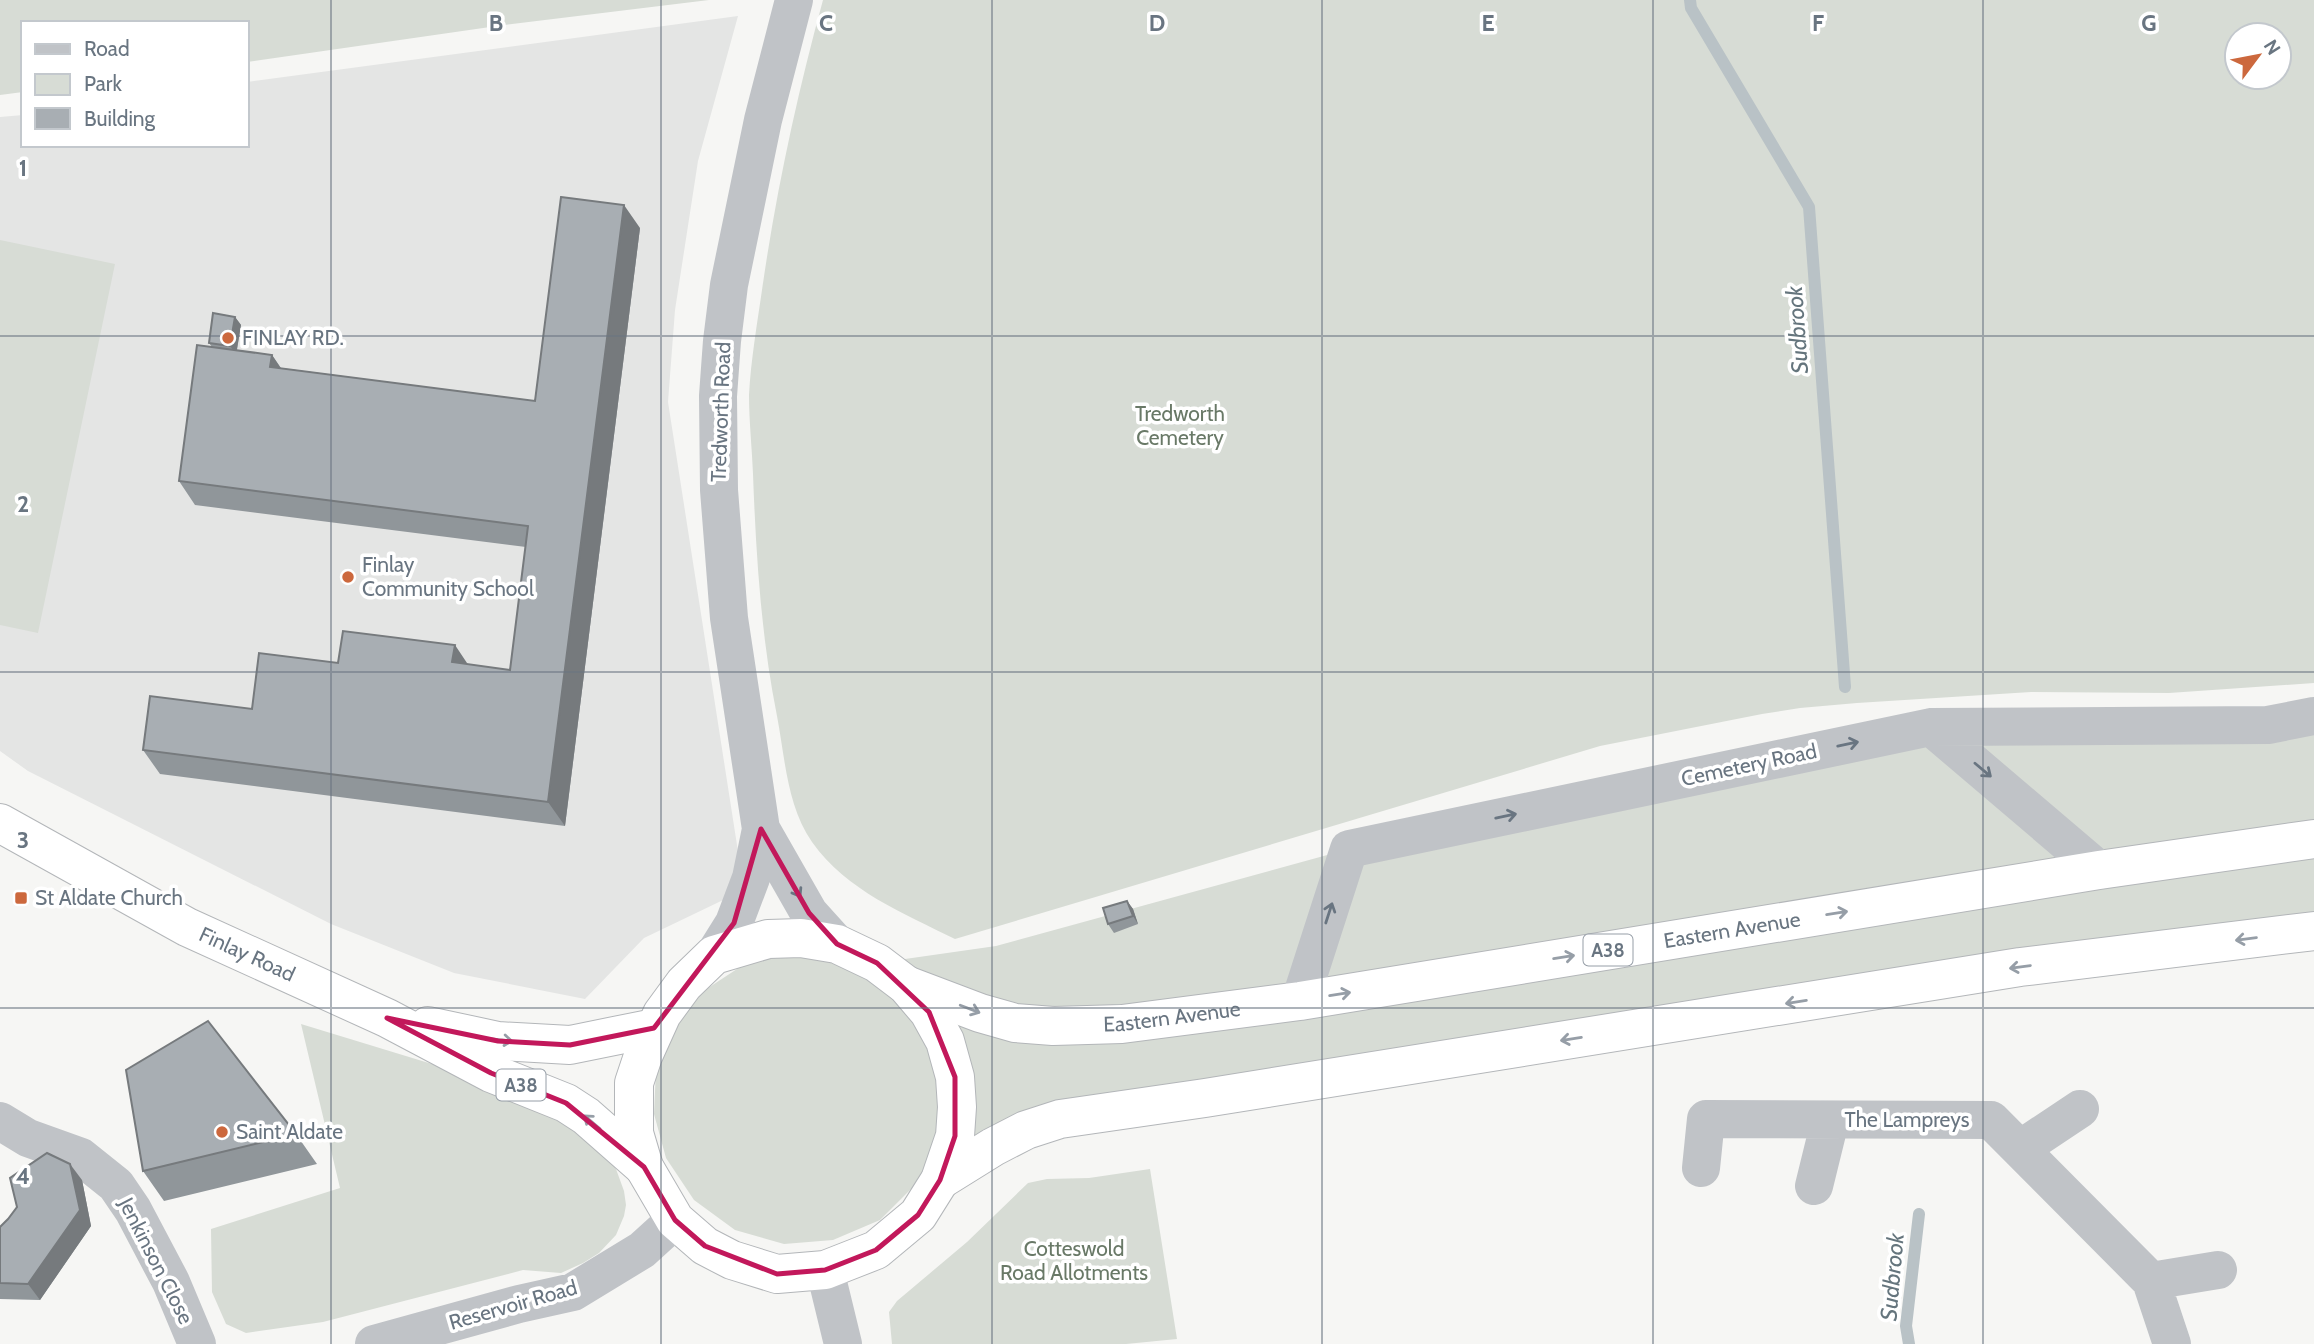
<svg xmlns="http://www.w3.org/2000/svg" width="2314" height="1344" font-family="Cabin,sans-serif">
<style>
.built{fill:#e4e5e4}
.green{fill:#d7dcd5;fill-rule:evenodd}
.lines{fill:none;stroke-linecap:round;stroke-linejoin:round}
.stream{stroke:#b9c2c6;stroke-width:12}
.highway-casing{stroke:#b3b6b9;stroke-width:40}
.minor{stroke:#c0c3c7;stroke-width:38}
.highway{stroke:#fff;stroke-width:38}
.wall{fill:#90969a}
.shaded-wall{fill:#767a7d}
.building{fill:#a8aeb3;stroke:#767a7d;stroke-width:2}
.oneway{stroke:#697581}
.oneway2{stroke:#969ea7}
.marked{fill:none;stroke:#c2185b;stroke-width:5;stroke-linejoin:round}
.grid{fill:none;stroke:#697581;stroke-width:2;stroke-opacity:0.55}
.poi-dot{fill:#cc683d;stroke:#fff;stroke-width:2.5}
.labels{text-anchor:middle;stroke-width:7;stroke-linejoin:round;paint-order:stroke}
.shield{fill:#fff;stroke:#969ea7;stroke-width:2}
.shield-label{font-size:19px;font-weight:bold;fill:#697581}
.poi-label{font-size:21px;fill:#697581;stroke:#fff;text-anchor:start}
.street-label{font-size:21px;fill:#697581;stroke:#fff}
.park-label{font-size:21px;fill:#697967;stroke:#fff}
.water-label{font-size:23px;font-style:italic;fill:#65757d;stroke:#fff}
.grid-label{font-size:23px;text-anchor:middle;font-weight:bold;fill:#697581;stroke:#fff;stroke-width:7;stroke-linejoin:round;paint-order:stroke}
</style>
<rect width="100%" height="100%" fill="#f6f6f4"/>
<path class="built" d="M738,16L698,161L675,310L668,402L744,890L644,938L585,999L454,973L331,924L28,771L0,751V117L23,115V145H247V82Z"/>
<path class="green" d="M0,0H709L504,25L247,62V23H23V92L0,95Z
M823,0H2314V683L2169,693L2031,692L1857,703L1800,708L1762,714L1600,746L955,939C903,913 847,891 812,842C787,806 785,758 777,716C761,636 756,555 753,474C752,448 749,421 749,395C751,359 757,325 762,290C776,192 797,95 823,0ZM2237,35H2279V77H2237Z
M0,240L115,264L38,633L0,625Z
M2314,716V931L934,1148L915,1185L880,1220L833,1240L784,1244L735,1230L694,1200L666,1158L654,1114L656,1069L673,1027L702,992L740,967L783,955L877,963L996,946L1349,849L1931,727Z
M301,1024L491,1082L586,1131L616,1169L624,1191L626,1205L624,1216L616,1235L599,1253L583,1263L561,1273L523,1270L323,1322L246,1333L226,1324L212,1292L211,1229L340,1188Z
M1150,1169L1177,1339L1126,1344H892L889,1312L897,1301L967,1242L1028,1183L1047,1179L1089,1178Z"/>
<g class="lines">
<path class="stream" d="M1690,0L1691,8L1809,207L1845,687
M1909,1344L1906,1326L1919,1214"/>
<defs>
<g id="highway">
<path id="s1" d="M0,823L187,927L387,1018L491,1073L566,1103L586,1116L644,1167"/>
<path d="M801,938L837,944L877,963L906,985L929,1012L945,1041L955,1077L957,1107L955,1136L940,1180L918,1215L876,1250L825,1270L777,1274L732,1260L705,1246L675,1220L644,1167L634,1133V1083L643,1056L662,1014L684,984L714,955L768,939Z"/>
<path id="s2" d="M906,985L980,1013L1015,1023L1053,1026L1122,1024L1300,1001L2099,870L2314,839"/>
<path d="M428,1026L498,1041L570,1045L654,1028"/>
<path d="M940,1180L993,1147L1026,1130L1060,1119L1205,1098L2020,967L2314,931"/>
</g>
</defs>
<use href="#highway" class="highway-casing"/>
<path class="minor" d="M1931,727L2099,870
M761,829L809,913L837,944
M714,955L734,923L751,878L761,829L729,618L719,490L718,396L722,341L729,285L763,120L794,0
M1300,1001L1349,849L1931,727L2268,725L2314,716
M0,1121L28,1138L81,1157L116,1185L133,1210L171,1282L197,1344
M2020,1149L2080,1109
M1701,1168L1706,1119L1991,1120L2151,1281L2172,1344
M1814,1186L1830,1121
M825,1270L843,1344
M2151,1281L2218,1270
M374,1344L519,1304L573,1292L642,1250L675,1220"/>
<use href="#highway" class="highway"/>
</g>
<path class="wall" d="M640,228L565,826L160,774L143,750L252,709L338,663L468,664L510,670L526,547L195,505L179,481L212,347L209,343L235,317L241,325L237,350L272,355L281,368L535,401Z
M1127,901L1133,909L1138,924L1114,933L1108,924Z
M296,1134L317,1164L164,1201L143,1171Z
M82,1180L91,1226L40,1300L0,1299V1227Z"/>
<path class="shaded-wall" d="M624,205L640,228L565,826L548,802Z
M235,317L241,325L236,354L230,346Z
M272,355L288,379L270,367Z
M455,645L471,669L452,662Z
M1127,901L1133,909L1138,924L1133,916Z
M70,1164L82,1180L91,1226L40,1300L28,1284Z"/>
<path class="building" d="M561,197L624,205L548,802L143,750L150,696L252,709L259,653L338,663L343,631L455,645L452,662L510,670L528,526L179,481L197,345L272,355L270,367L535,401Z
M213,313L235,317L230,346L209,343Z
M1127,901L1133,916L1108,924L1103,908Z
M208,1021L296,1134L143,1171L126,1070Z
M47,1153L70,1164L80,1210L28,1284L0,1283V1227L8,1219L17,1207L10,1178Z"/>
<defs><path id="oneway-shaft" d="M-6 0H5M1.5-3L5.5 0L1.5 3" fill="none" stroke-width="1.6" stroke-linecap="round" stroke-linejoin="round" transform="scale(1.75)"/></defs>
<g class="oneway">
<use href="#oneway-shaft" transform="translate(1848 744) rotate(-12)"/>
<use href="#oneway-shaft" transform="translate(1983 770) rotate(40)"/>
<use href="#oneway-shaft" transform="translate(1506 816) rotate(-12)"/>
<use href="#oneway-shaft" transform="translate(795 888) rotate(59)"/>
<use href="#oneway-shaft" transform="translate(1329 913) rotate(-72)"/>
</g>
<g class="oneway2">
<use href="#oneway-shaft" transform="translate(1837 913) rotate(-9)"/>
<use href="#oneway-shaft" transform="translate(2246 939) rotate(173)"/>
<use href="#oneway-shaft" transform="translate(1564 957) rotate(-9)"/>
<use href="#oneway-shaft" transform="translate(2020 967) rotate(172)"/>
<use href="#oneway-shaft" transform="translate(1340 994) rotate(-9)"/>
<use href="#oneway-shaft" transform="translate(1796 1002) rotate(171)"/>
<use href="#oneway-shaft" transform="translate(970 1009) rotate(21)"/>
<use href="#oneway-shaft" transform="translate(1571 1039) rotate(171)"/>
<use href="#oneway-shaft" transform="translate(502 1040) rotate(6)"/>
<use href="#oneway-shaft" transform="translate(592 1122) rotate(-140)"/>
</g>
<path class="marked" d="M761,829L809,913L837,944L877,963L929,1012L955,1077V1136L940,1180L918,1215L876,1250L825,1270L777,1274L705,1246L675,1220L644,1167L566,1103L491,1073L387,1018L498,1041L570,1045L654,1028L734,923Z"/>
<path class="grid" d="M331,0V1344M661,0V1344M992,0V1344M1322,0V1344M1653,0V1344M1983,0V1344M0,336H2314M0,672H2314M0,1008H2314"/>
<g class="poi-dot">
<circle cx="228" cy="338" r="7"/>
<circle cx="348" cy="577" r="7"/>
<rect x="14" y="891" width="14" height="14" rx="3.5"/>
<circle cx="222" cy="1132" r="7"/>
</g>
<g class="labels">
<g class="shield">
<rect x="1583.5" y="934.5" width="49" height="31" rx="5"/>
<rect x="496.5" y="1069.5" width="49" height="31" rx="5"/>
</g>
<g class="shield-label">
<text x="1608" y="957">A38</text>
<text x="521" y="1092">A38</text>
</g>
<g class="poi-label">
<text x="242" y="345">FINLAY RD.</text>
<text x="362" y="572">Finlay<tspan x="362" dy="24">Community School</tspan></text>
<text x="35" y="905">St Aldate Church</text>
<text x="236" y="1139">Saint Aldate</text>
</g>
<g class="street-label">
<text transform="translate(721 412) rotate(-88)" y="7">Tredworth Road</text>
<text transform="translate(1749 765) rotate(-12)" y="7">Cemetery Road</text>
<text dy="7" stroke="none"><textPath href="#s2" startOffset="840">Eastern Avenue</textPath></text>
<text dy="7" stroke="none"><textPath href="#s1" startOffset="280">Finlay Road</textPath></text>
<text dy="7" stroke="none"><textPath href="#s2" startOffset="273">Eastern Avenue</textPath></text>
<text x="1907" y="1127">The Lampreys</text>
<text transform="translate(156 1261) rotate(63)" y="7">Jenkinson Close</text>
<text transform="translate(513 1305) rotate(-16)" y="7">Reservoir Road</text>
</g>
<g class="park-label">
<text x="1180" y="421">Tredworth<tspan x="1180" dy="24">Cemetery</tspan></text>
<text x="1074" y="1256">Cotteswold<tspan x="1074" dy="24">Road Allotments</tspan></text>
</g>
<g class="water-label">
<text transform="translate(1797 330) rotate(-94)" y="8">Sudbrook</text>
<text transform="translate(1892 1277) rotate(-85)" y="8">Sudbrook</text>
</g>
</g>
<g class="grid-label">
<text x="496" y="31">B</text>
<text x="826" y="31">C</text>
<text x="1157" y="31">D</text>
<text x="1488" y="31">E</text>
<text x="1818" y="31">F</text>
<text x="2149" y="31">G</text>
<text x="23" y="176">1</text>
<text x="23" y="512">2</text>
<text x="23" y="848">3</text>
<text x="23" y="1184">4</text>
</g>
<rect x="21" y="21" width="228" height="126" fill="#ffffff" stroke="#c3c8cd" stroke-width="2"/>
<rect x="35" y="44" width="35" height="10" fill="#c0c3c7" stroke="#c3c8cd" stroke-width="2"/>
<text x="84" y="56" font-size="21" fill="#697581">Road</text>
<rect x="35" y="74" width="35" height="21" fill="#d7dcd5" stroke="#c3c8cd" stroke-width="2"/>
<text x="84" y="91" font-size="21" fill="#697581">Park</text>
<rect x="35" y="108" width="35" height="21" fill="#a8aeb3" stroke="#c3c8cd" stroke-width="2"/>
<text x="84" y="126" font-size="21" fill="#697581">Building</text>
<g transform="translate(2258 56) rotate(58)"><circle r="33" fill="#ffffff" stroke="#c3c8cd" stroke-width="2"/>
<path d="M0-5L12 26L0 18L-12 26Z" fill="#cc683d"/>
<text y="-10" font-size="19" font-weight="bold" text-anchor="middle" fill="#697581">N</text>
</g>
</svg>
